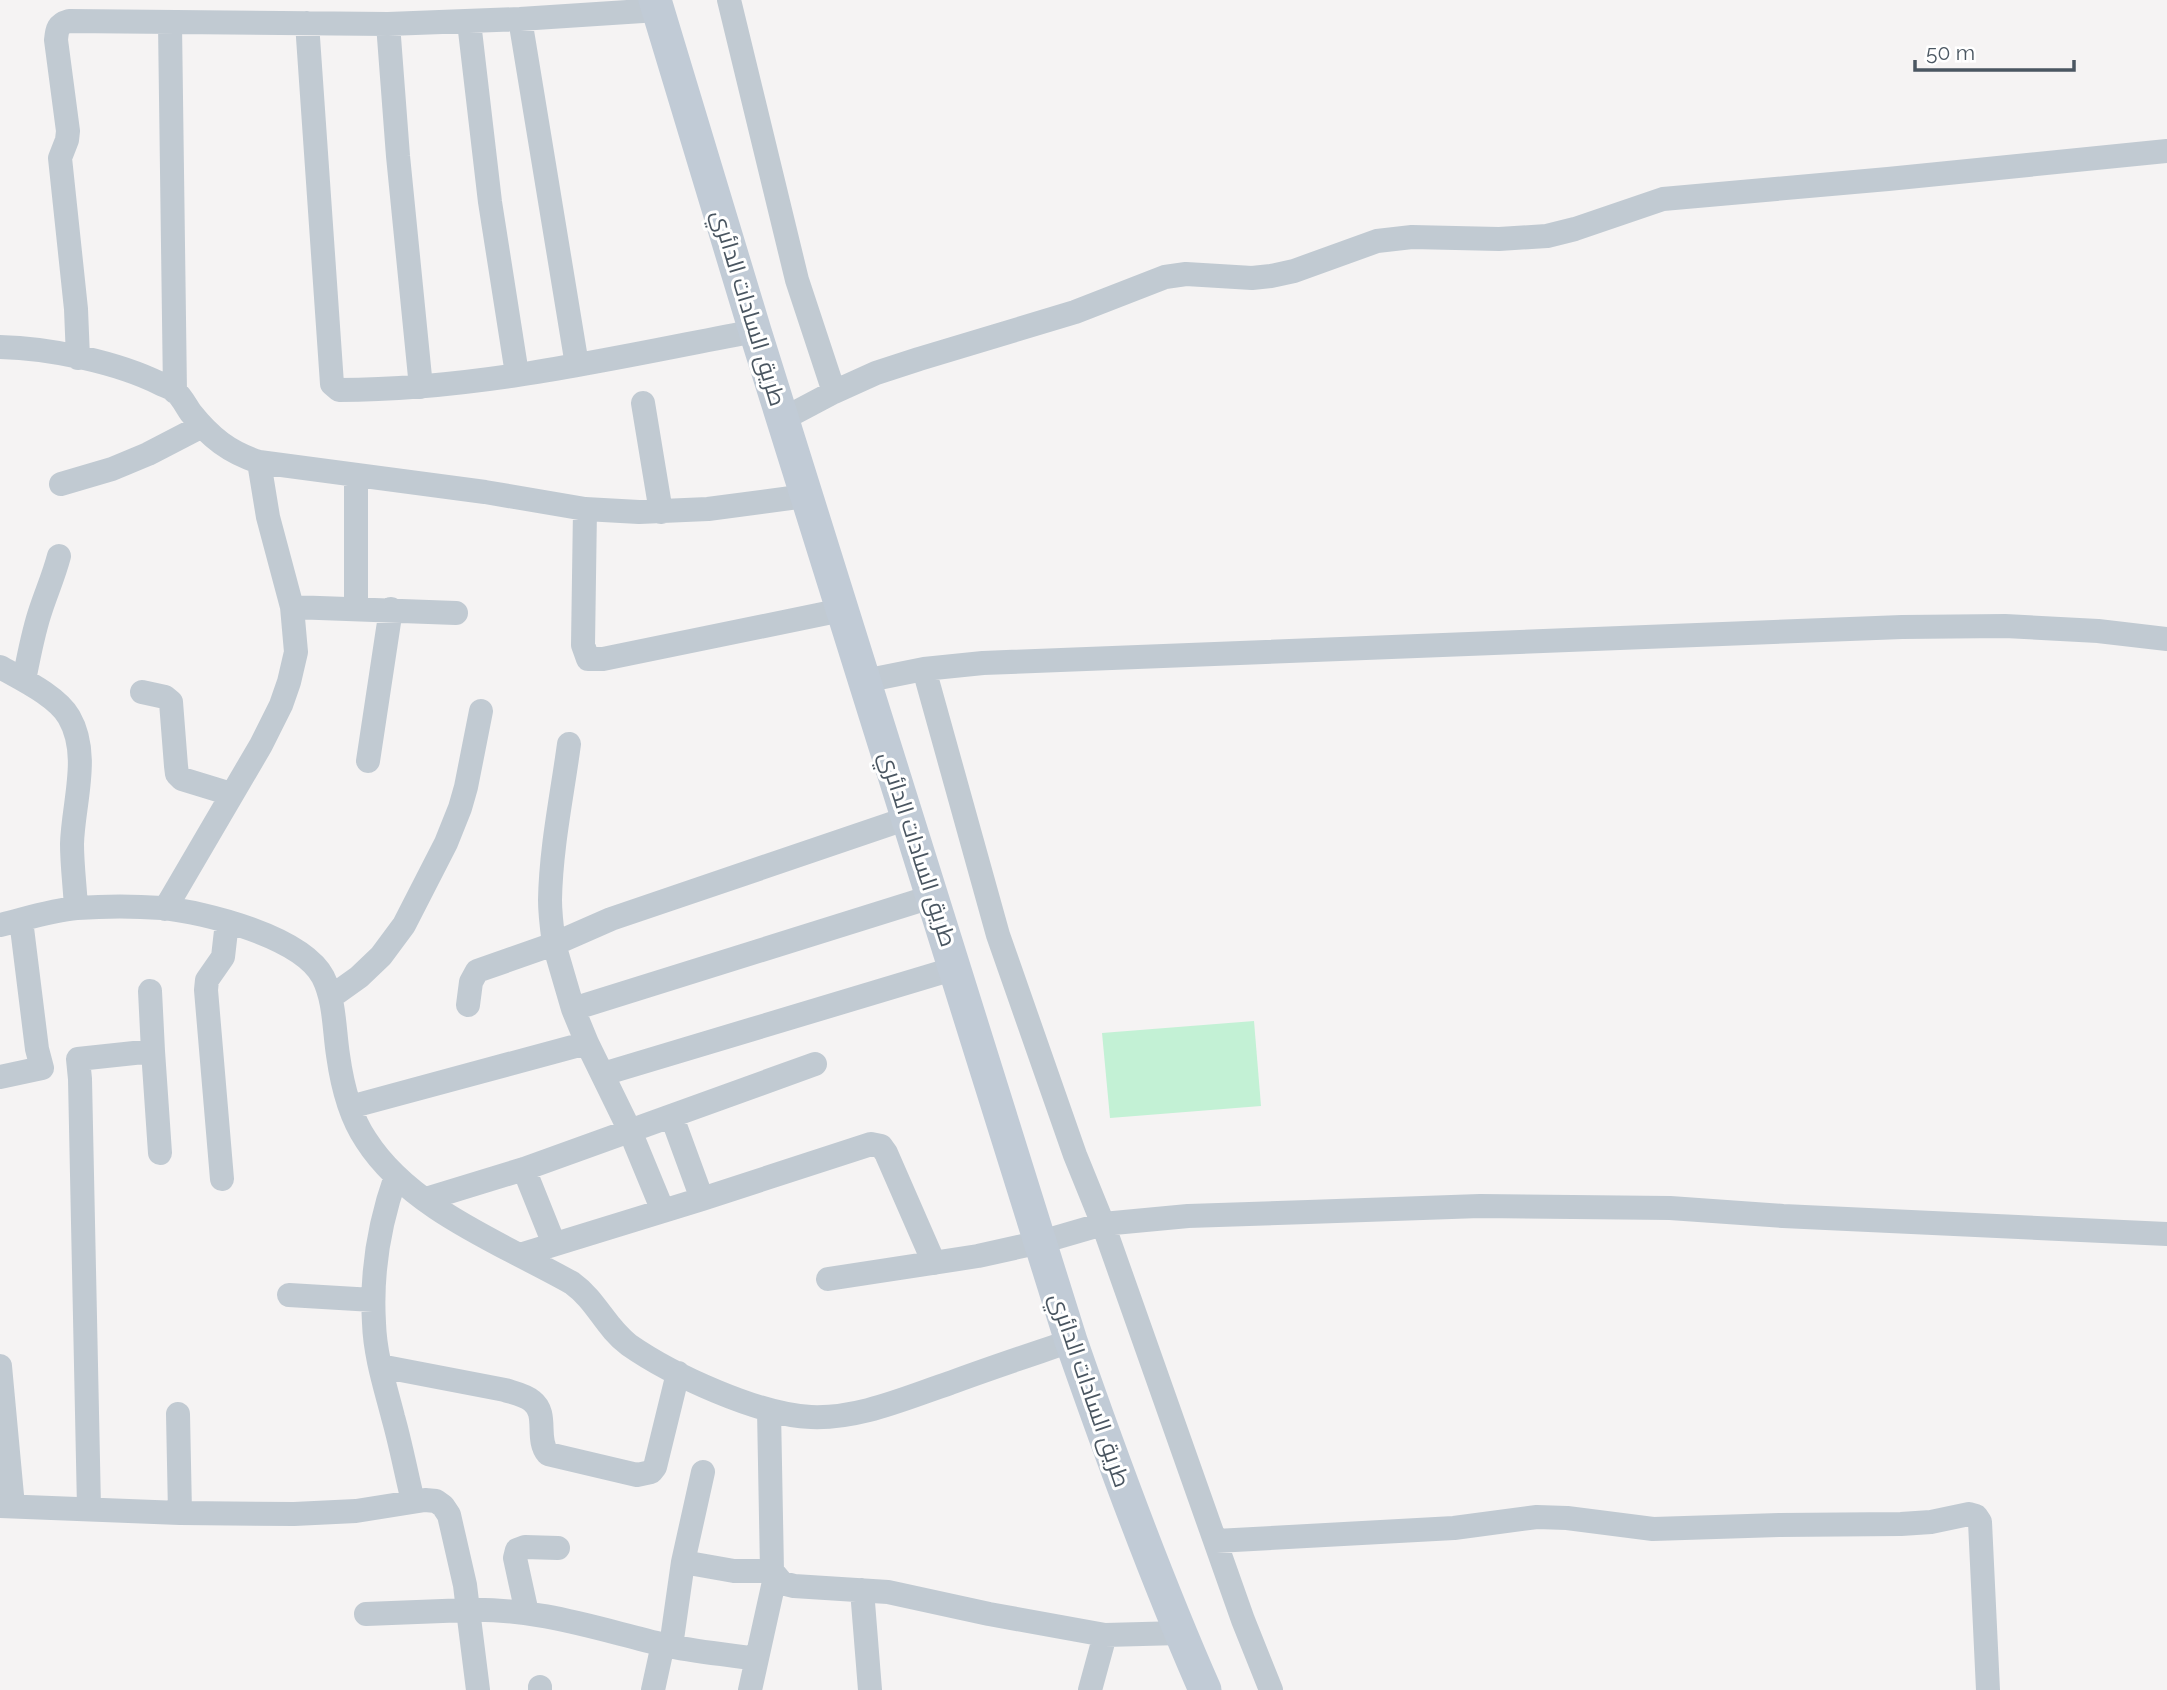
<svg xmlns="http://www.w3.org/2000/svg" width="2167" height="1690" font-family="Raleway,Cairo,sans-serif">
<style>
.green{fill:#c3f1d5}
.lines{fill:none;stroke-linecap:round;stroke-linejoin:round}
.street{stroke:#c1cad2;stroke-width:24}
.secondary{stroke:#c1cbd6;stroke-width:33}
.labels{text-anchor:middle;stroke-width:6;stroke-linejoin:round;paint-order:stroke}
.street-label{font-size:23px;fill:#4a5661;stroke:#fff}
</style>
<rect width="100%" height="100%" fill="#f5f3f3"/>
<path class="green" d="M1254,1021L1261,1106L1110,1118L1102,1033Z"/>
<g class="lines">
<path class="street" d="M729,0L797,280L834,392
M520,19L577,365
M469,22L490,202L517,374
M307,23L332,384L339,390C479,390 618,357 755,331
M170,24L175,392
M388,24L398,156L421,387
M0,347C49,348 117,362 161,384C165,386 172,388 175,391C182,397 186,406 191,413C211,438 229,452 259,462L485,492L585,509L639,512L708,509L806,496
M78,358L76,309L60,158L67,140L68,131L56,40C57,29 58,24 69,21L388,24L520,19L658,10
M643,403L661,512
M783,419L834,392L876,373L919,359L1075,312L1165,277L1186,274L1252,278L1271,276L1294,271L1377,241L1412,237L1499,239L1547,236L1575,229L1663,199L1888,179L2167,151
M356,476V608
M61,484L112,469L148,454L202,426
M585,509L583,645L588,659H603L842,610
M292,607L456,613
M0,667C21,679 57,696 69,717C91,755 73,803 72,844C72,865 75,887 76,908
M924,669L998,935L1075,1155L1103,1224L1243,1620L1271,1690
M24,680C29,656 33,632 41,609C47,591 54,575 59,556
M864,681L924,669L983,663L1902,627L2005,626L2098,631L2167,639
M142,692L165,697L171,702L176,766L177,774L182,779L231,794
M368,761L391,609
M165,909L261,745L281,705L289,682L296,652L292,607L268,517L259,462
M0,925C25,919 52,910 77,908C105,906 135,906 162,908C205,912 302,937 323,977C335,1001 334,1029 338,1055C342,1084 349,1115 366,1140C410,1209 503,1244 572,1283C597,1301 605,1327 629,1345C672,1375 759,1415 811,1417C859,1419 905,1398 950,1383C990,1368 1030,1355 1071,1341
M150,991L153,1051
M331,997L359,977L381,956L404,925L446,843L460,808L466,787L481,711
M468,1005L471,982L477,971L554,944C552,929 550,915 550,900C551,847 562,796 569,744
M573,1009L931,897
M603,1074L956,968
M0,1077L42,1068L37,1049L21,920
M350,1107L587,1043
M672,1117L702,1199
M524,1169L554,1244
M396,1176C379,1224 371,1273 374,1323C375,1355 385,1386 393,1417C401,1445 406,1473 413,1501
M222,1179L206,990L207,980L223,957L227,922
M426,1199L524,1169L815,1064
M663,1211L630,1131L587,1043L573,1009L554,944L611,919L908,818
M520,1255L702,1199L871,1144L881,1146L886,1153L934,1263
M828,1279L978,1256L1041,1242L1103,1224L1188,1216L1308,1212L1480,1206L1670,1208L1783,1216L2167,1234
M289,1295L373,1300
M0,1366L13,1506
M380,1366L505,1390C514,1393 525,1395 532,1401C549,1414 535,1439 548,1454L637,1475L651,1472L655,1467L678,1373
M769,1410L772,1571L782,1583L794,1586L888,1592L989,1614L1105,1635L1180,1633
M178,1414L180,1513
M703,1472L683,1562L734,1571H772
M0,1506L180,1513L294,1514L356,1511L425,1500L436,1501L443,1506L449,1515L465,1585L468,1610C539,1608 597,1629 665,1645C694,1652 726,1654 756,1659
M89,1508L80,1079L78,1059L153,1051L160,1153
M1216,1541L1454,1528L1537,1517L1567,1518L1653,1529L1779,1525L1901,1524L1931,1522L1969,1514L1976,1516L1980,1522L1988,1690
M862,1590L870,1690
M527,1613L515,1558L517,1550L525,1547L558,1548
M366,1614L468,1610L478,1690
M671,1646L683,1562
M540,1687V1690
M653,1690L663,1644
M750,1690L775,1577
M1090,1690L1105,1635"/>
<path class="secondary" d="M655,0L755,331L1071,1341C1112,1459 1155,1576 1205,1690"/>
</g>
<g class="labels">
<g class="street-label">
<text transform="translate(749 308) rotate(73)" y="8">طريق السادات الدائري</text>
<text transform="translate(918 849) rotate(72)" y="8">طريق السادات الدائري</text>
<text transform="translate(1090 1390) rotate(71)" y="8">طريق السادات الدائري</text>
</g>
</g>
<path d="M1915 60v10h159v-10" fill="none" stroke="#4a5661" stroke-width="3.5"/>
<text x="1926" y="60" font-size="21" fill="#4a5661" stroke="#ffffff" stroke-width="5" paint-order="stroke">50 m</text>
</svg>
